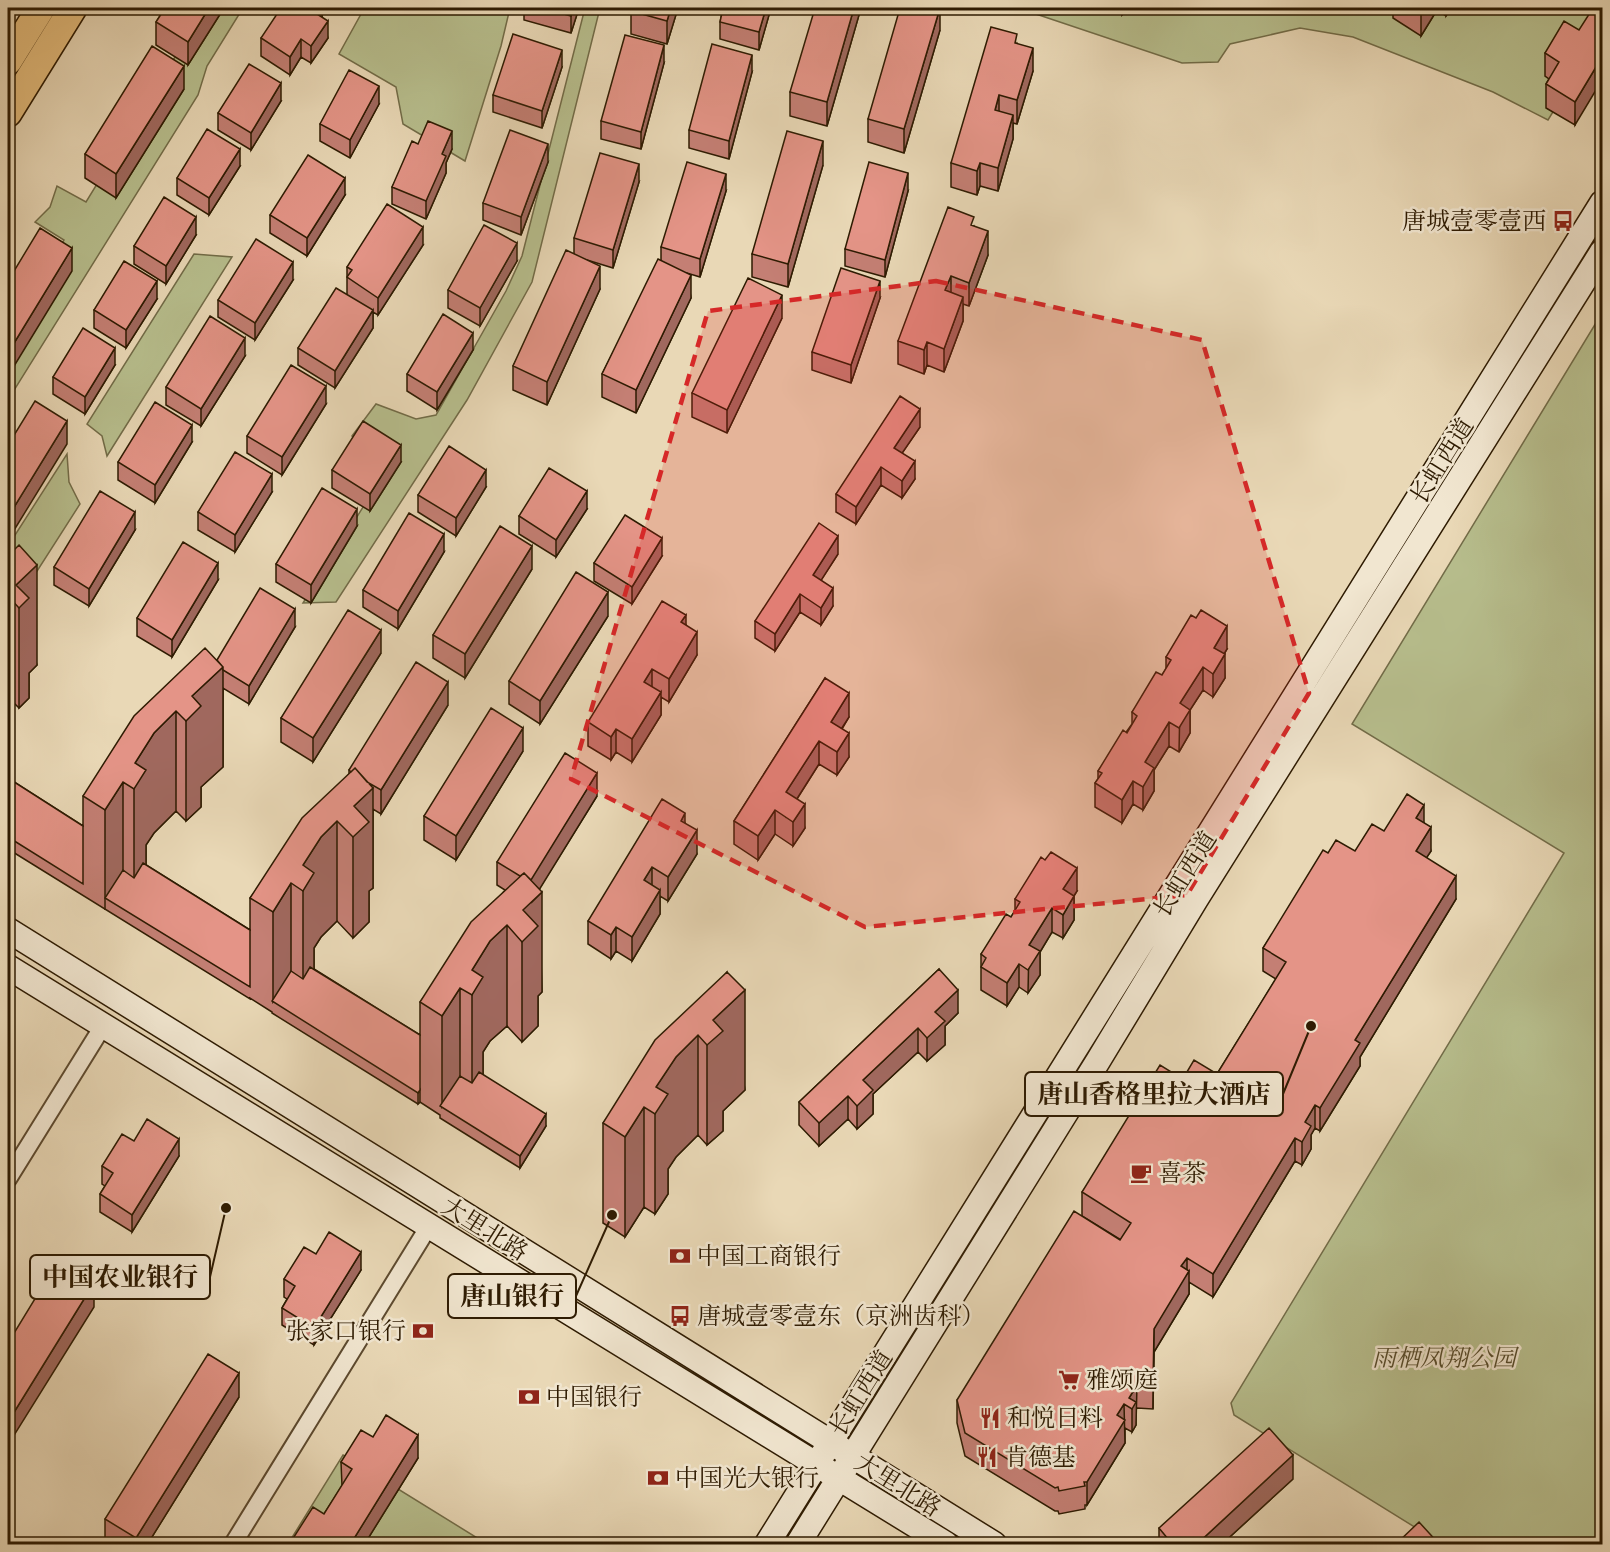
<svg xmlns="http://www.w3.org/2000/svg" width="1610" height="1552" font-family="Alegreya,'Noto Serif SC',serif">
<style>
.green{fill:#b7be8d;stroke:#726c48;stroke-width:1.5}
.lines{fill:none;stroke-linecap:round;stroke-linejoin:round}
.street-casing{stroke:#5d4a2f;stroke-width:20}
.secondary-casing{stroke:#2e1b02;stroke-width:27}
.primary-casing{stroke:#2e1b02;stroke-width:30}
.street{stroke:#f1e6d0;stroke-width:16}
.secondary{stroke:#f1e6d0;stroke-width:24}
.primary{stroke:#e4bc7b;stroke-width:27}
.wall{fill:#c47f74;stroke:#2e1b02;stroke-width:1.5}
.shaded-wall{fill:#a0685e;stroke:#2e1b02;stroke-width:1.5}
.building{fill:#e49487;stroke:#2e1b02;stroke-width:1.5}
.marked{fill:#d62828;fill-opacity:0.2;stroke:#d62828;stroke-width:4.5;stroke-dasharray:12 8;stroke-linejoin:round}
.labels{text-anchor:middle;stroke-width:5;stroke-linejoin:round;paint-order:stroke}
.poi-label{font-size:24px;fill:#2e1b02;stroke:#f1e6d0;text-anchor:start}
.street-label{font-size:24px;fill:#2e1b02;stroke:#f1e6d0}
.park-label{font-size:24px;font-style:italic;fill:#574c2c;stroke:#f1e6d0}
.leader{fill:none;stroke:#2e1b02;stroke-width:2}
.callout-dot{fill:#2e1b02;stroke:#f1e6d0;stroke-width:2}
.callout{fill:#f1e6d0;stroke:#2e1b02;stroke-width:2}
.callout-label{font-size:26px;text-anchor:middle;font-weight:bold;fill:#2e1b02}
</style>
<rect width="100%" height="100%" fill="#e9d8b6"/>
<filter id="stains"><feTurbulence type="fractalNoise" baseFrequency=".00333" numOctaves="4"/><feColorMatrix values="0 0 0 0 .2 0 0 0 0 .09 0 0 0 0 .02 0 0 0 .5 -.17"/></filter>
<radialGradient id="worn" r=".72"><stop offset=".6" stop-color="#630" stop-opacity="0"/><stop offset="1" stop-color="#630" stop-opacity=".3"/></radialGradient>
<path class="green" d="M205,8H243L207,66L198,95L8,400V331L64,240L35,222L50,207L57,186L86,202Z
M351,8H510L501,46L465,161L403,124L396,87L339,54L361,14Z
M585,8H600L532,282L467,400L336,602L303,603L395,456L352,436L376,404L416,419L436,415L506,291L522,256Z
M1018,8H1602V32L1548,120L1493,92L1353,37L1300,28L1230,44L1218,62L1182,63Z
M194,254L232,257L107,456L102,436L87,424Z
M1602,313V1544H1442L1234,1415L1231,1403L1564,853L1352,724Z
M67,454L69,482L80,504L32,579L8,566V546Z
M343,1455L487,1544H288Z"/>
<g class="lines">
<defs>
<path id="street" d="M8,1179L103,1026
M233,1544L429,1226"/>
<path id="secondary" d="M8,930L994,1544
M8,967L946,1544
M767,1544L1602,203
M798,1544L1098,1061L1196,899L1602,252"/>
<path id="primary" d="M8,61L41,8
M8,113L73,8"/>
</defs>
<use href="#street" class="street-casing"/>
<use href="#secondary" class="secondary-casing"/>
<use href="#primary" class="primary-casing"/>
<use href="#street" class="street"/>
<use href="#secondary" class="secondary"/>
<use href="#primary" class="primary"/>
</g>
<path class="wall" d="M165,8H224L188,65L156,45V22Z
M322,8V17L328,38L311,63L301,57L290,75L261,56V38Z
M524,8H579L571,33L524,20Z
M632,8H678L667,44L631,34V11Z
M723,8H771L759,50L720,39V22Z
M861,8L827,126L790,116V92Z
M1111,8H1127L1122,15Z
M1393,8H1451L1446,16L1437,10L1421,36L1393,18Z
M940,30L904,153L868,142V119Z
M1579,30L1575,125L1546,108V84L1549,79L1545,76V53Z
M1017,43L1033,71L1017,124L1013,123V139L998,191L980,186L977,195L951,187V163Z
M664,63L641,149L601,139V121Z
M562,67L542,128L493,112V95Z
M752,72L729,159L689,148V130Z
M184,89L116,198L85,178V154Z
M281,101L251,150L218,130V113Z
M379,104L350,158L320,141V124Z
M418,144L452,149L446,163V173L426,219L392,204V187Z
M548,162L521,235L483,220V203Z
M823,165L788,287L752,277V254Z
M240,166L209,215L177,195V178Z
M639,182L613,268L587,260L600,289L547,405L513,390V366L574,254V238Z
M726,191L700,277L687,273L691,298L636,413L602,397V374L661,260V247Z
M908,191L885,277L845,266V249Z
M345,195L307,256L270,233V215Z
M974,226L988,255L969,306L963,304V321L944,372L927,365L924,374L898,364V341Z
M196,235L166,284L134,264V246Z
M423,245L378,315L373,312V328L335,388L298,365V348L347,294V267Z
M517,261L480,326L448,308V290Z
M293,280L255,340L218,317V300Z
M880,298L851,383L812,370V352Z
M157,299L126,348L94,328V310Z
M782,318L727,433L692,417V393Z
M473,350L437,410L407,391V374Z
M245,356L201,426L166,405V387Z
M115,365L85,414L53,394V377Z
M326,404L282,475L247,453V436Z
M920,427L902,453L915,479L902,498L881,485L856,524L836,512V494Z
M192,442L155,503L118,480V462Z
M401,462L370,511L332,488V470Z
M486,487L456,536L418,512V495Z
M272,492L235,552L198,530V512Z
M587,509L556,557L519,534V516Z
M357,526L311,603L276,582V564Z
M135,530L89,606L54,585V567Z
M444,552L398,629L363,607V590Z
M838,554L821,580L833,606L821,625L800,612L775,651L755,638V621Z
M8,556L37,665L29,673V698L19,708L8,697Z
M662,556L632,604L594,581V563Z
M532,569L465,678L433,658V635Z
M218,580L172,657L137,636V618Z
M608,616L540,724L509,704V681Z
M686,625L697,655L669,702L661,697V715L632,762L616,752L611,760L588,746V722Z
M295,627L249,704L223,688V767L201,787V807L186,821L176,811L154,833L146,845V865L250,930V898L349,774V770L448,705L381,814L373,809V888L369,891V922L353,938L337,921L321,937L314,948V969L420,1035V1002L505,890L497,885V862L597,796L539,889L542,992L538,996V1026L522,1042L507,1026L490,1041L483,1052V1075L546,1126L520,1168L440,1118V1115L420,1102L418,1104L272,1013V1012L250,998V999L8,849V778L83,826V796L217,660Z
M1227,649L1224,654L1225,678L1213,697L1203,690L1190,710V733L1179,752L1169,746L1154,770V791L1143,810L1133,804L1122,823L1095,807V783L1098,779V771L1132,724V712L1162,675L1166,669V657Z
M381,653L313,762L281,742V718Z
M825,678L849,717L842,729L849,757L837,775L819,764L797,799L805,828L793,846L775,834L758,860L734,844V821Z
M523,751L456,860L424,840V816Z
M685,823L697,854L668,901L660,896V914L632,961L616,951L611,959L588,944V921Z
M1424,823L1431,851L1426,858L1456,899L1360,1057V1066L1320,1131L1315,1128L1311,1135V1149L1302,1165L1295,1161L1213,1297L1189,1282V1294L1154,1352L1153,1409L1137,1408L1136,1410V1425L1132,1432L1125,1428V1443L1087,1505H1085V1509L1059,1514L1058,1511H1055L965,1456L957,1423V1400L1121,1240L1082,1216V1192L1176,1075L1184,1077L1217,1074L1276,979L1263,971V948L1328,853L1355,851L1384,831Z
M1077,891L1074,896V920L1063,938L1052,932L1040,952V975L1028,993L1019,987L1007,1006L981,990V954L1011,917L1015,911V899Z
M939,969L958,1013L945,1026V1045L927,1061L918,1052L873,1094V1114L857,1129L848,1119L819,1146L799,1125V1102Z
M727,972L745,1090L723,1111V1131L707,1145L698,1135L676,1157L668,1169V1194L655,1214L644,1207L625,1237L603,1223V1123Z
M134,1141L179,1156L132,1232L100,1212V1194L105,1186L102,1184V1166Z
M316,1254L361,1270L314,1345L282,1325V1308L287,1299L284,1297V1279Z
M239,1397L147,1545H109L105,1542V1519Z
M373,1437L418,1458L364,1545H292V1540L324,1514L342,1486L341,1462Z
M1293,1479L1221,1545H1159V1528Z"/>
<path class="shaded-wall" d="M209,8H224L188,65V42Z
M318,8H322V19L314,12Z
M573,8H579L571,33V16Z
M671,8H678L667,44V21Z
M766,8H771L759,50V32Z
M854,8H861L827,126V102Z
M940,8V30L904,153V129Z
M1122,8H1127L1122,15Z
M1424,8H1437V10L1421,36V12Z
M1446,8H1451L1446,16Z
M328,21V38L311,63V46Z
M301,39V57L290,75V57Z
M664,45V63L641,149V132Z
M1033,48V71L1017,124V100Z
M562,50V67L542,128V111Z
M752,55V72L729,159V141Z
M1602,57V80L1575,125V102Z
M184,66V89L116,198V174Z
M281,83V101L251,150V133Z
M379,86V104L350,158V140Z
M999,95V119L995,110Z
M1013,115V139L998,191V168Z
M452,131V149L446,163V173L426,219V201L442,154Z
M823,141V165L788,287V264Z
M548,144V162L521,235V217Z
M240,149V166L209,215V198Z
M980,163V186L977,195V171Z
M639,164V182L613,268V250Z
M908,173V191L885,277V260Z
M726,174V191L700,277V259Z
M345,178V195L307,256V238Z
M196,217V235L166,284V266Z
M423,227V245L378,315V298Z
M988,231V255L969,306V283Z
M517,243V261L480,326V308Z
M72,248V271L8,376V353Z
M293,262V280L255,340V323Z
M600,266V289L547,405V382Z
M691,275V298L636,413V390Z
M951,276V299L945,290Z
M157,281V299L126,348V330Z
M880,281V298L851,383V365Z
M782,295V318L727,433V410Z
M963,297V321L944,372V349Z
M373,310V328L335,388V371Z
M473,333V350L437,410V392Z
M245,338V356L201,426V409Z
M927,342V365L924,374V350Z
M115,348V365L85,414V397Z
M326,386V404L282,475V457Z
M920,409V427L894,465V448Z
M67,421V444L8,540V517Z
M192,425V442L155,503V485Z
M401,445V462L370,511V494Z
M915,461V479L902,498V481Z
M881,467V485L856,524V507Z
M486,470V487L456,536V518Z
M272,474V492L235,552V535Z
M587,491V509L556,557V540Z
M357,509V526L311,603V585Z
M135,512V530L89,606V589Z
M444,534V552L398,629V611Z
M838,536V554L813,593V575Z
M662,538V556L632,604V587Z
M532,546V569L465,678V654Z
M218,563V580L172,657V640Z
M37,565V665L29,673V698L19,708V608L16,585Z
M833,588V606L821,625V608Z
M608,592V616L540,724V701Z
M800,594V612L775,651V634Z
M295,609V627L249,704V686Z
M686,615V638L681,622Z
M1227,626V649L1214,671V648Z
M381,630V653L313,762V738Z
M697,632V655L669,702V679Z
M1225,654V678L1213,697V674Z
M223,667V767L201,787V807L186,821V721L192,696Z
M1203,667V690L1190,710V733L1179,752L1180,703Z
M652,669V692L644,682Z
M448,682V705L381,814V790Z
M661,692V715L632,762V739Z
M849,693V717L831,745V722Z
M176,711V811L154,833L146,845V870L134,889V789L135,763L154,733Z
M1169,722V746L1154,770V791L1143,810V787L1145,762Z
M523,728V751L456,860V836Z
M616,729V752L611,760V737Z
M849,733V757L837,775V752Z
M819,741V764L786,816V792Z
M597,773V796L531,903L542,892V992L538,996V1026L522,1042V942L523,910L529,881Z
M1133,781V804L1122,823V800Z
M123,782V882L105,898V910V810Z
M373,788V888L369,891V922L353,938V837L354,806Z
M805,804V828L793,846V822Z
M1424,805V828L1416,818Z
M775,810V834L758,860V836Z
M685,813V837L681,821Z
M337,821V921L321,937L314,948V973L303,991V865L321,837Z
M1431,827V851L1416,874V851Z
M697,830V854L668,901V877Z
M652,867V891L644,880Z
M1077,868V891L1063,913V889Z
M1456,876V899L1360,1057V1066L1320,1131V1108L1355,1040Z
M291,883V983L273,1002V912Z
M660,890V914L632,961V937Z
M1074,896V920L1063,938V915Z
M1052,908V932L1040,952V975L1028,993L1029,945Z
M507,925V1026L490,1041L483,1052V1077L472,1095V970L490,941Z
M616,927V951L611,959V935Z
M1019,964V987L1007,1006V983Z
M460,988V1088L442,1107V1016Z
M745,990V1090L723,1111V1131L707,1145V1045L713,1020Z
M958,990V1013L945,1026V1045L927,1061V1038L935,1012Z
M918,1028V1052L873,1094V1114L857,1129V1106L863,1080Z
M698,1035V1135L676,1157L668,1169V1194L655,1214V1114L656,1087L676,1057Z
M420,1090V1102L418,1104V1093Z
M848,1096V1119L819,1146V1123Z
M1315,1105V1128L1311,1135V1149L1302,1165V1142L1305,1122Z
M644,1107V1207L625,1237V1137Z
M546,1114V1126L520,1168V1156Z
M1295,1138V1161L1213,1297V1274Z
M179,1139V1156L132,1232V1215Z
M361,1252V1270L314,1345V1328Z
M1187,1258V1274L1189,1271V1294L1154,1352L1153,1409L1154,1329L1181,1266Z
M94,1283V1307L8,1445V1422Z
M239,1373V1397L147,1545H136V1538Z
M1137,1385L1136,1425L1132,1432V1409L1129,1398Z
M1124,1404L1125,1443L1087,1505V1482L1117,1415Z
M418,1435V1458L364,1545H350Z
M1293,1455V1479L1221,1545H1196Z"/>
<path class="building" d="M165,8H209L188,42L156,22Z
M281,8H318L314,12L328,21L311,46L301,39L290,57L261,38Z
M543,8H573L571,16Z
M632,8H671L667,21L631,11Z
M723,8H766L759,32L720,22Z
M815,8H854L827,102L790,92Z
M900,8H940L904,129L868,119Z
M1413,8H1424L1421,12Z
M1593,8H1602V57L1575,102L1546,84L1559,62L1545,53L1564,21L1579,30Z
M991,27L1017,34L1015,43L1033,48L1017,100L999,95L995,110L1013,115L998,168L980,163L977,171L951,163Z
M513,34L562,50L542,111L493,95Z
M625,35L664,45L641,132L601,121Z
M712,44L752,55L729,141L689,130Z
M152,46L184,66L116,174L85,154Z
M249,64L281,83L251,133L218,113Z
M349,70L379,86L350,140L320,124Z
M428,121L452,131L442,154L446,156L426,201L392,187L412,141L418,144Z
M207,129L240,149L209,198L177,178Z
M510,130L548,144L521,217L483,203Z
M787,131L823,141L788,264L752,254Z
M600,153L639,164L613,250L574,238Z
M308,155L345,178L307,238L270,215Z
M687,162L726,174L700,259L661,247Z
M869,162L908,173L885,260L845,249Z
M164,197L196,217L166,266L134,246Z
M387,204L423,227L378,298L347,277L352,270L347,267Z
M948,207L974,217L971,225L988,231L969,283L951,276L945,290L963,297L944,349L927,342L924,350L898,341Z
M484,225L517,243L480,308L448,290Z
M40,228L72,248L8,353V281Z
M256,239L293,262L255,323L218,300Z
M566,250L600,266L547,382L513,366Z
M658,259L691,275L636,390L602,374Z
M124,261L157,281L126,330L94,310Z
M841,268L880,281L851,365L812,352Z
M748,278L782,295L727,410L692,393Z
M336,288L373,310L335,371L298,348Z
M443,314L473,333L437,392L407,374Z
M210,316L245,338L201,409L166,387Z
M83,328L115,348L85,397L53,377Z
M291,365L326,386L282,457L247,436Z
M900,396L920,409L894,448L915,461L902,481L881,467L856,507L836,494Z
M35,401L67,421L8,517V445Z
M155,402L192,425L155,485L118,462Z
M363,421L401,445L370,494L332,470Z
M449,446L486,470L456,518L418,495Z
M235,452L272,474L235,535L198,512Z
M549,468L587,491L556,540L519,516Z
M322,488L357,509L311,585L276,564Z
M100,491L135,512L89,589L54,567Z
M409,513L444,534L398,611L363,590Z
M625,515L662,538L632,587L594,563Z
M819,523L838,536L813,575L833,588L821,608L800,594L775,634L755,621Z
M500,526L532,546L465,654L433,635Z
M183,542L218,563L172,640L137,618Z
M19,545L37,565L16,585L29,598L19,608L8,596V556Z
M576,572L608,592L540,701L509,681Z
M260,588L295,609L249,686L223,670V667L217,660Z
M662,601L686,615L681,622L697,632L669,679L652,669L644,682L661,692L632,739L616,729L611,737L588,722Z
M348,610L381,630L313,738L281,718Z
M1201,610L1227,626L1214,648L1225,654L1213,674L1203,667L1180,703L1190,710L1179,728L1169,722L1145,762L1154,768L1143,787L1133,781L1122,800L1095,783L1102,773L1098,771L1123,730L1127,733L1137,716L1132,712L1156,672L1162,675L1171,660L1166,657L1191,615L1196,618Z
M205,648L223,667L192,696L201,706L186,721L176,711L154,733L135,763L146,770L134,789L123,782L105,810L83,796L134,716Z
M416,662L448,682L381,790L367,782L355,768L351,772L349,770Z
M825,678L849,693L831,722L849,733L837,752L819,741L786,792L805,804L793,822L775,810L758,836L734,821Z
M491,708L523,728L456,836L424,816Z
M565,753L597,773L531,880L524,873L520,876L497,862Z
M355,768L373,788L354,806L369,822L353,837L337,821L321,837L303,865L314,873L303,891L291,883L273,912L250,898L302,818Z
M8,778L83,826V884L8,837Z
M1407,794L1424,805L1416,818L1431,827L1416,851L1456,876L1355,1040L1360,1043L1320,1108L1315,1105L1305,1122L1311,1126L1302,1142L1295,1138L1213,1274L1187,1258L1181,1266L1189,1271L1154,1329L1153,1385H1137L1129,1398L1136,1402L1132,1409L1124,1404L1117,1415L1125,1420L1087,1482H1084L1085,1486L1059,1491L1058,1487L1055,1488L965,1433L957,1400L1074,1211L1120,1240L1131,1223L1082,1192L1160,1065L1176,1075L1177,1073L1184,1077L1194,1060L1217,1074L1286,962L1263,948L1323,850L1328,853L1336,840L1355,851L1372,824L1384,831Z
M662,799L685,813L681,821L697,830L668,877L652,867L644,880L660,890L632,937L616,927L611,935L588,921Z
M1051,852L1077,868L1063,889L1074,896L1063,915L1052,908L1029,945L1040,951L1028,970L1019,964L1007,983L981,967L986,958L981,954L1006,914L1011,917L1020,902L1015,899L1041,857L1045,860Z
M143,863L250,930V987L105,898L123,870L134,878Z
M524,873L542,892L523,910L538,926L522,942L507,925L490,941L472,970L483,977L472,995L460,988L442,1016L420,1002L471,922Z
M310,967L420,1035V1090L418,1093L272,1001L291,971L303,979Z
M939,969L958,990L935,1012L945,1021L927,1038L918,1028L863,1080L873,1090L857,1106L848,1096L819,1123L799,1102Z
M727,972L745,990L713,1020L723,1031L707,1045L698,1035L676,1057L656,1087L668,1094L655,1114L644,1107L625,1137L603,1123L655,1040Z
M479,1072L546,1114L520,1156L440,1106L460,1076L472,1083Z
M147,1119L179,1139L132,1215L100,1194L113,1173L102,1166L122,1134L134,1141Z
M329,1232L361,1252L314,1328L282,1308L295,1286L284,1279L304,1247L316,1254Z
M58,1261L94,1283L8,1422V1343Z
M208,1354L239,1373L136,1538L105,1519Z
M386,1415L418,1435L350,1545H299L292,1540L313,1507L324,1514L352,1469L341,1462L361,1430L373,1437Z
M1269,1428L1293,1455L1196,1545H1173L1159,1528Z
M1419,1522L1440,1545H1395Z"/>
<path class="marked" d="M936,281L1202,340L1309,693L1187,895L865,927L571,779L708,311Z"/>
<defs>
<symbol id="bus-bare" viewBox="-9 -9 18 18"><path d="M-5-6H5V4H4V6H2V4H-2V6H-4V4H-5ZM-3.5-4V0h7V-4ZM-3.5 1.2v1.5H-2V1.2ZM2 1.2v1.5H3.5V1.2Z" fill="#8f2418" stroke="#f1e6d0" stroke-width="2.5" paint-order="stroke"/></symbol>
<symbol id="cafe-bare" viewBox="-9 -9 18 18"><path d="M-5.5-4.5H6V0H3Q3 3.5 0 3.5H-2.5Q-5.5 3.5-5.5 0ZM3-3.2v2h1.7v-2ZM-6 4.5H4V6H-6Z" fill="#8f2418" stroke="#f1e6d0" stroke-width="2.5" paint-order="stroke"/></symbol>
<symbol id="bank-bare" viewBox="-9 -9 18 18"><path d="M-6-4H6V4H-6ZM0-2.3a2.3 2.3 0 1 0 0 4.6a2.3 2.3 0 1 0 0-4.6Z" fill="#8f2418" stroke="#f1e6d0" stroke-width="2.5" paint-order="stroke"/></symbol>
<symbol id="supermarket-bare" viewBox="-9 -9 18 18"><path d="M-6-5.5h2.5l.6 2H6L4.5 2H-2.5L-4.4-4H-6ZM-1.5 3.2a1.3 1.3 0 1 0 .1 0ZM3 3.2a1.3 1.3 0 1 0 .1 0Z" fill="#8f2418" stroke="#f1e6d0" stroke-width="2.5" paint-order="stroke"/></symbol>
<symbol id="restaurant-bare" viewBox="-9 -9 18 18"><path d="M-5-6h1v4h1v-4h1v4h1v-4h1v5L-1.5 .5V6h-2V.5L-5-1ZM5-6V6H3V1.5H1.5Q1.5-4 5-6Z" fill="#8f2418" stroke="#f1e6d0" stroke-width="2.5" paint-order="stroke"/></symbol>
</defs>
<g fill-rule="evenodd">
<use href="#bus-bare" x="1548" y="206" width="30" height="30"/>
<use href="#cafe-bare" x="1126" y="1158" width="30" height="30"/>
<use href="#bank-bare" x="665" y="1241" width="30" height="30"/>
<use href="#bus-bare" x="665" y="1301" width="30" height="30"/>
<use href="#bank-bare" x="408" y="1316" width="30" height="30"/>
<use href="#supermarket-bare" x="1054" y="1365" width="30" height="30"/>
<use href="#bank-bare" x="514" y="1382" width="30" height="30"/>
<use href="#restaurant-bare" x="975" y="1403" width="30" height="30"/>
<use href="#restaurant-bare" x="972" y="1442" width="30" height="30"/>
<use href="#bank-bare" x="643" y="1463" width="30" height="30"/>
</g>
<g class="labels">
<g class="poi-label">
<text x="1546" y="229" text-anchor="end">唐城壹零壹西</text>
<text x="1158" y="1181">喜茶</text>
<text x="697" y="1264">中国工商银行</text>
<text x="697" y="1324">唐城壹零壹东（京洲齿科）</text>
<text x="406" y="1339" text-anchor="end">张家口银行</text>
<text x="1086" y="1388">雅颂庭</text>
<text x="546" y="1405">中国银行</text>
<text x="1007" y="1426">和悦日料</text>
<text x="1004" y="1465">肯德基</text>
<text x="675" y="1486">中国光大银行</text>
</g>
<g class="street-label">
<text transform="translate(1442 461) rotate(-58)" y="8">长虹西道</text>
<text transform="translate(1185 874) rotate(-58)" y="8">长虹西道</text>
<text transform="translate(485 1229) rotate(32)" y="8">大里北路</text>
<text transform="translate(861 1393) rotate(-58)" y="8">长虹西道</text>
<text transform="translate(898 1485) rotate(32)" y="8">大里北路</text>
</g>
<g class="park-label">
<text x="1444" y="1366">雨栖凤翔公园</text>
</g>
</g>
<path class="leader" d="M1311 1026L1283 1094M226 1208L210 1277M612 1215L576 1296"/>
<g class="callout-dot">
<circle cx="1311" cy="1026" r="6"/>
<circle cx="226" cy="1208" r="6"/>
<circle cx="612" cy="1215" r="6"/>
</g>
<g class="callout">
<rect x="1025" y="1072" width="258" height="44" rx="6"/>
<rect x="30" y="1255" width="180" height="44" rx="6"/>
<rect x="448" y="1274" width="128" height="44" rx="6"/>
</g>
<g class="callout-label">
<text x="1154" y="1103">唐山香格里拉大酒店</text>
<text x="120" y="1286">中国农业银行</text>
<text x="512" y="1305">唐山银行</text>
</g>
<rect width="1610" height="1552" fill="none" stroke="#e9d8b6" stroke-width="30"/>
<rect x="9" y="9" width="1592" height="1534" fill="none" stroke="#2e1b02" stroke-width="3"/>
<rect x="15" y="15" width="1580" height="1522" fill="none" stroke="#2e1b02" stroke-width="1.5"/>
<rect width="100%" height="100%" filter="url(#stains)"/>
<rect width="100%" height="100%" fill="url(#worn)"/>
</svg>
